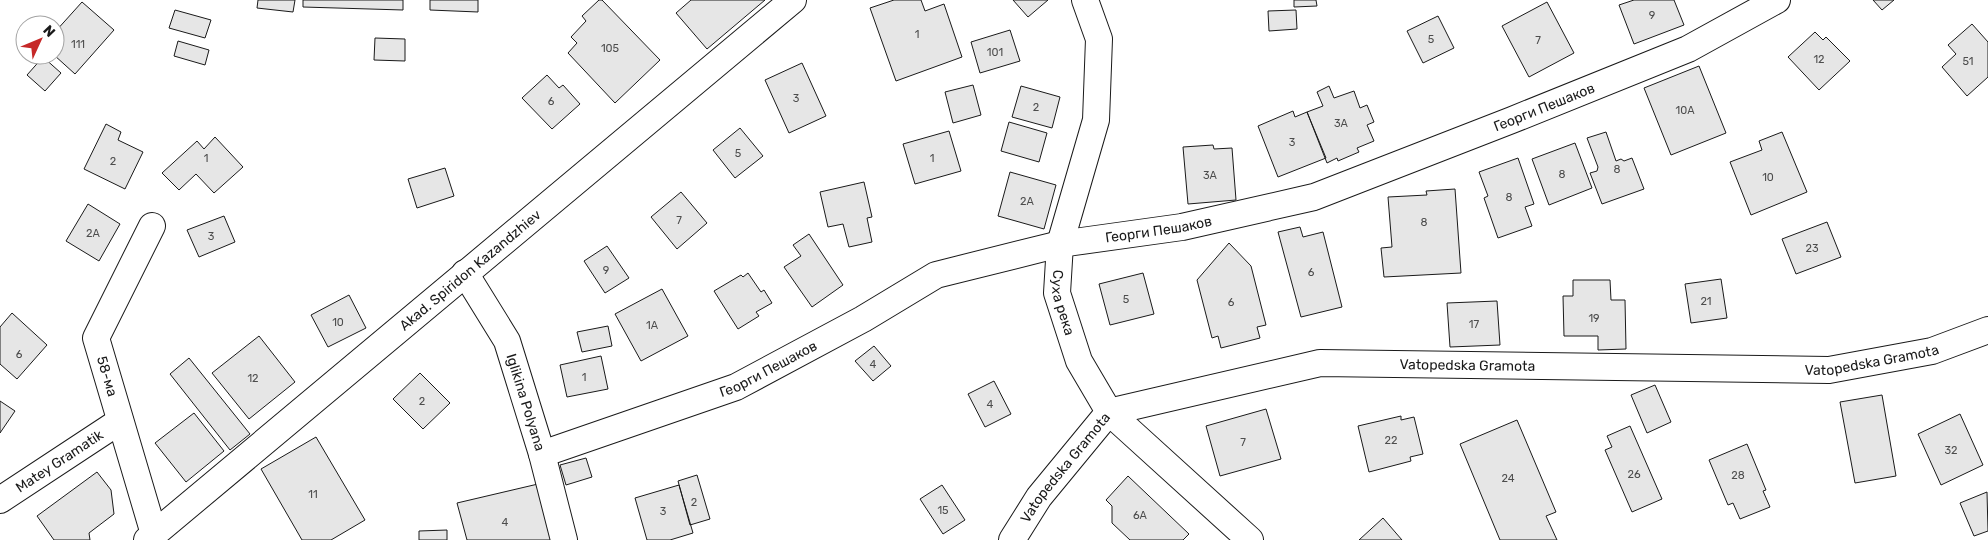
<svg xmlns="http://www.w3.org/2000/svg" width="1988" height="540" font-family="Rubik,sans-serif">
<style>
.building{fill:#e6e6e6;stroke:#1a1a1a}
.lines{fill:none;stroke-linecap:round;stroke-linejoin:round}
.minor-casing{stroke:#1a1a1a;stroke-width:28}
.minor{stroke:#fff;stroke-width:26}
.labels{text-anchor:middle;stroke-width:4;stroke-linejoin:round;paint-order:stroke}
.number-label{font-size:11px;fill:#4d4d4d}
.street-label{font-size:14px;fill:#1a1a1a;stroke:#fff}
</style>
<rect width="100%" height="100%" fill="#fff"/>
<path class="building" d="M258,0H295L293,12L257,8Z
M303,0H403V10L303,7Z
M430,0H478V12L430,10Z
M599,0H602L660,60L615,103L568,53L577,43L571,37L586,21L582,16Z
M691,0H765L707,49L676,13Z
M894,0H921L925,11L944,4L962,57L896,81L870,8Z
M1013,0H1048L1028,17Z
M1294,0H1316L1317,6L1294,7Z
M1634,0H1674L1684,25L1634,44L1619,5Z
M1873,0H1894L1882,10Z
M82,2L114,30L75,74L54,55L55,32Z
M1547,2L1574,53L1529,77L1502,26Z
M175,10L211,20L205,38L169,28Z
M1296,10L1297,29L1269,31L1268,11Z
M1438,16L1454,48L1423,63L1407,31Z
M1972,24L1988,42V77L1967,96L1942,67L1956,54L1948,45Z
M1010,30L1020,61L980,73L971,42Z
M1815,32L1823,40L1826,37L1850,61L1819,90L1788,57Z
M375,38L405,39V61L374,60Z
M178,41L209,50L205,65L174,56Z
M43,57L61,73L45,91L27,75Z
M802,63L826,116L789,133L765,80Z
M1699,66L1726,133L1671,155L1644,88Z
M547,75L559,88L563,85L580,104L552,129L522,98Z
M973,85L981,115L953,123L945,92Z
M1021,86L1060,97L1052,128L1012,117Z
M1329,86L1334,98L1354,91L1360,108L1367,105L1374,122L1367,125L1374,141L1357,148L1359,152L1338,161L1337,158L1327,163L1307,112L1323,106L1317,92Z
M1293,111L1295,117L1307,112L1326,158L1278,177L1258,126Z
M1009,122L1047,133L1039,162L1001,151Z
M106,124L121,132L118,140L143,152L125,189L84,169Z
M740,128L763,156L735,178L713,150Z
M949,131L961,171L915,184L903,144Z
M1606,132L1616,161L1621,159L1624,161L1632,158L1644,189L1602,204L1590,173L1597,171L1598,167L1587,138Z
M1782,132L1807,192L1751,215L1730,162L1762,150L1759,141Z
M215,137L243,167L214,193L196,174L179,190L162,173L197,141L204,149Z
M1575,143L1592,188L1549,205L1532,159Z
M1213,145L1214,149L1232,148L1236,200L1188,204L1183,147Z
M1518,158L1534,204L1525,207L1532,226L1498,238L1484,198L1488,196L1479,172Z
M445,168L454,196L417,208L408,179Z
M1010,172L1056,185L1044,229L998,216Z
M864,182L872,217L867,218L872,242L849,247L843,224L828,227L820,192Z
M1455,189L1461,273L1384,277L1381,248L1392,247L1388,197L1427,195L1426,191Z
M681,192L707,223L677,249L651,217Z
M88,204L120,224L99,261L66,241Z
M224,216L235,242L199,257L187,230Z
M1827,222L1841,257L1796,274L1782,239Z
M1300,227L1303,237L1323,232L1342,307L1301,317L1278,232Z
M809,234L843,285L812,307L784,267L801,256L793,245Z
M1229,243L1251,266L1266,325L1257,327L1260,338L1221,348L1218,336L1212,338L1197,280Z
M607,246L629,278L605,293L584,261Z
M748,273L761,292L764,290L772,303L756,312L759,316L738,329L714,291L741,275L743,277Z
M1143,273L1154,314L1110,325L1099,284Z
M1721,279L1727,318L1691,323L1685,284Z
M1573,280H1610L1611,300H1625L1626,349L1598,350V336H1564L1563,296H1573Z
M662,289L688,336L641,361L615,314Z
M349,295L366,328L328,347L311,315Z
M1497,301L1500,345L1450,347L1447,303Z
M12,313L47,345L17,379L0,364V327Z
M608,326L612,346L582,352L577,332Z
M259,336L295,382L249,419L212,373Z
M874,346L891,366L873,381L855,361Z
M601,356L608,389L567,397L560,365Z
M189,358L250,434L230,450L170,374Z
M420,373L450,403L423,429L393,399Z
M994,381L1011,414L985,427L968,394Z
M1655,385L1671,422L1647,433L1631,395Z
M1882,395L1896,476L1855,483L1840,402Z
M0,401L15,411L0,433Z
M1266,409L1281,459L1220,476L1206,426Z
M194,413L224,451L186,482L155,443Z
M1960,414L1983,465L1941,485L1918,434Z
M1401,416V420L1414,417L1423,454L1410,457L1411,461L1369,472L1358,426Z
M1517,420L1556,512L1546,516L1557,540H1500L1460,444Z
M1630,426L1662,499L1632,512L1605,450L1612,447L1607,436Z
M316,437L365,520L331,540H302L261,469Z
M1747,444L1766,490L1763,491L1770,507L1740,519L1733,503L1728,505L1709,460Z
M586,458L592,477L566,485L560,465Z
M97,472L111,490L114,514L89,533L90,540H54L37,516Z
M697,475L710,519L690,525L678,481Z
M1128,476L1189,534L1183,540H1130L1112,523V506L1106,500Z
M538,484L552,540H467L457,503Z
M679,485L693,533L670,540H647L635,498Z
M942,485L965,520L943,534L920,499Z
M1987,492L1988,531L1974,536L1960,503Z
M1383,518L1402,540H1359Z
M447,530V540H419V531Z"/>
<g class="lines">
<defs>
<g id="minor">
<path id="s1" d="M1085,0L1099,39L1096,120L1060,244L1057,293L1079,361L1109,412L1250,540"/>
<path id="s2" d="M152,226L96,338L154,534"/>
<path id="s3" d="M465,273L507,341L542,454L564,540"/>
<path id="s4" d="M542,454L736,387L863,319L936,275L1060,244L1182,227L1314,197L1512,120L1688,49L1777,0"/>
<path id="s5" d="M0,500L120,421"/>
<path id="s6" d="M147,540L793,0"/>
<path id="s7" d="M1012,540L1039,497L1109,412L1320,363L1829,370L1932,351L1988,330"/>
</g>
</defs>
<use href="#minor" class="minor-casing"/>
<use href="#minor" class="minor"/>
</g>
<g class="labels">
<g class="number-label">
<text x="1652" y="19">9</text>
<text x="917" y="38">1</text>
<text x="1431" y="43">5</text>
<text x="1538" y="44">7</text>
<text x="78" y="48">111</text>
<text x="610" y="52">105</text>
<text x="995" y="56">101</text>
<text x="1819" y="63">12</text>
<text x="1968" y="65">51</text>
<text x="796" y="102">3</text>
<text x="551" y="105">6</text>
<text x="1036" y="111">2</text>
<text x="1685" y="114">10А</text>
<text x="1341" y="127">3A</text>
<text x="1292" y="146">3</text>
<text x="738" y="157">5</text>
<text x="206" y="162">1</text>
<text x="932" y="162">1</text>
<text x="113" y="165">2</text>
<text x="1617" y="173">8</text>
<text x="1562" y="178">8</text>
<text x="1210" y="179">3А</text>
<text x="1768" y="181">10</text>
<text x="1509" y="201">8</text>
<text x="1027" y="205">2А</text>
<text x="679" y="224">7</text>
<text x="1424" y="226">8</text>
<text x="93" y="237">2А</text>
<text x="211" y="240">3</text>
<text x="1812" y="252">23</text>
<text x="606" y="274">9</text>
<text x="1311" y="276">6</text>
<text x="1126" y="303">5</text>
<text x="1706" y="305">21</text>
<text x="1231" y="306">6</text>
<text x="1594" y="322">19</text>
<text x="338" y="326">10</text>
<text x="1474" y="328">17</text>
<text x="652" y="329">1А</text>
<text x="19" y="358">6</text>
<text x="873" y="368">4</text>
<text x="584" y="381">1</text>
<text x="253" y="382">12</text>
<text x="422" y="405">2</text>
<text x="990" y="408">4</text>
<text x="1391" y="444">22</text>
<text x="1243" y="446">7</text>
<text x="1951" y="454">32</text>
<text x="1634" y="478">26</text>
<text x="1738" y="479">28</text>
<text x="1508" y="482">24</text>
<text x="313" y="498">11</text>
<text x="694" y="506">2</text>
<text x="943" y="514">15</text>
<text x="663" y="515">3</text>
<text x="1140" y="519">6A</text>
<text x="505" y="526">4</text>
</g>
<g class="street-label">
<text dy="5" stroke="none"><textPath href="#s4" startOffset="1068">Георги Пешаков</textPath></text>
<text dy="5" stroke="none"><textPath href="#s4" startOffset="662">Георги Пешаков</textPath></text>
<text dy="5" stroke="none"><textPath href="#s6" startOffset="421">Akad. Spiridon Kazandzhiev</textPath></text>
<text dy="5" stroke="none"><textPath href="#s1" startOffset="311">Суха река</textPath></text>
<text dy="5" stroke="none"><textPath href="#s7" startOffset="930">Vatopedska Gramota</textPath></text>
<text dy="5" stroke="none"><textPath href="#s7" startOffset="525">Vatopedska Gramota</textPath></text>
<text dy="5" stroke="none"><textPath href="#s4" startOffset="242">Георги Пешаков</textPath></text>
<text dy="5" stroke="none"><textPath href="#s2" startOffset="165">58-ма</textPath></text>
<text dy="5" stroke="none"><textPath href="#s3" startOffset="144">Iglikina Polyana</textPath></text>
<text dy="5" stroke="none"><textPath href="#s5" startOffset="71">Matey Gramatik</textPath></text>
<text dy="5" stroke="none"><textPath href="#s7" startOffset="90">Vatopedska Gramota</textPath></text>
</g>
</g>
<g transform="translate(40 40) rotate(46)"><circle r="24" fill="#ffffff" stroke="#a3a3a3"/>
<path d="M0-4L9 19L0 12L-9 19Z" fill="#c62828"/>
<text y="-8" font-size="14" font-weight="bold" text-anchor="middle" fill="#1a1a1a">N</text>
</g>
</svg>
